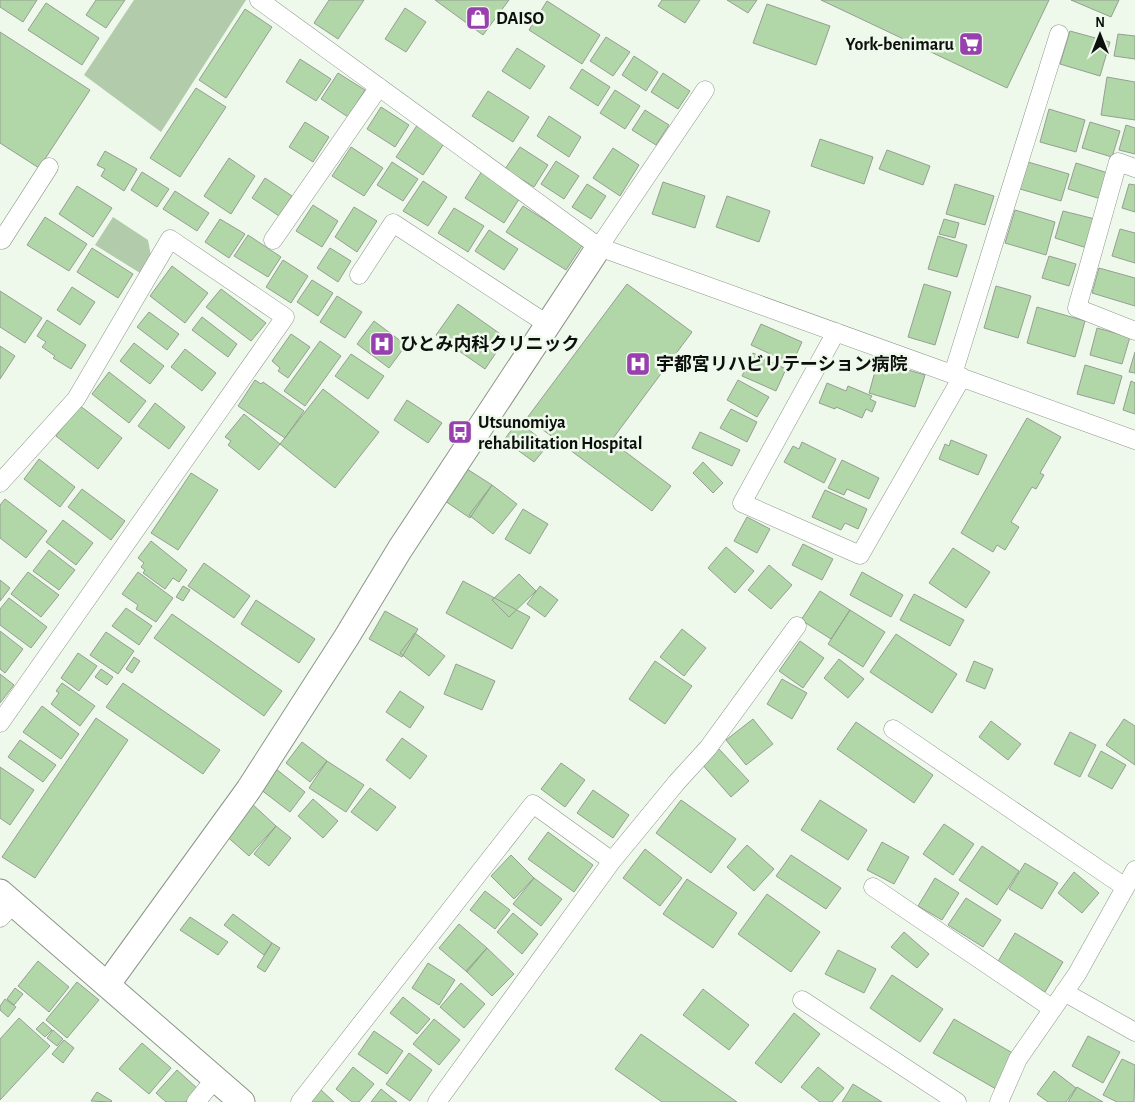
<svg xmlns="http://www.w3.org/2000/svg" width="1135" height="1102" font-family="'Alegreya Sans','Noto Sans JP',sans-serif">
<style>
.green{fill:#b1cbab}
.building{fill:#b1d6a7;stroke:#959f93}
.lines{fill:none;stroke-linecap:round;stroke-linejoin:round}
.street-casing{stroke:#8b9589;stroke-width:19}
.secondary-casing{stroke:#8b9589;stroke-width:27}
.street{stroke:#fff;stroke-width:18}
.secondary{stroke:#fff;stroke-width:25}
.labels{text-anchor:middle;stroke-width:5;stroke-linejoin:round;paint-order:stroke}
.poi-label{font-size:18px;font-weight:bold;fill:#0d110d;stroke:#eef9ec;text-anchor:start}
</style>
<rect width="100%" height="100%" fill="#eef9ec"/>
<path class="green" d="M134,0H246L161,132L84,75Z
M113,217L148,240L151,256L140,273L95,245Z"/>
<path class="building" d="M0,0H37L23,22L0,7Z
M96,0H125L106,28L86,15Z
M329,0H364L338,39L314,23Z
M435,0H509L483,35Z
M662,0H700L685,23L658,6Z
M727,0H757L748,13Z
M821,0H1049L1007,88Z
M1071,0H1119L1111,17Z
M547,1L600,35L582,64L529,30Z
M46,3L99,38L82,65L28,30Z
M767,4L830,26L816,65L753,43Z
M405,8L426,22L406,52L385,39Z
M245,9L272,27L226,98L199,80Z
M1070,31L1110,42L1100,76L1060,64Z
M0,32L90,90L39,168L0,143Z
M1118,34L1135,36V59L1114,56Z
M606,37L630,52L613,76L590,61Z
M517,48L545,66L530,89L502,71Z
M634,56L658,72L646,91L622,75Z
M300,59L331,79L316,101L286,82Z
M582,69L610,87L598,106L570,88Z
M338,73L365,90L348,117L321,99Z
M663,73L690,91L678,109L651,92Z
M1107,77L1135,82V120L1101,115Z
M196,88L226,107L180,177L150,158Z
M615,90L640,106L625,129L600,113Z
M488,91L529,117L513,142L472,116Z
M381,107L409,125L395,147L367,129Z
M1049,109L1085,120L1076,152L1040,142Z
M645,110L669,125L656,145L632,130Z
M549,116L581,137L569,157L537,136Z
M305,122L329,137L313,162L289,147Z
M1090,122L1120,131L1112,157L1082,148Z
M418,124L445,142L423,175L396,157Z
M1126,125L1135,128V154L1119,150Z
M820,139L873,157L864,184L811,166Z
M351,147L383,168L364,196L332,176Z
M520,147L548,165L534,187L505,169Z
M613,148L639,165L620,196L593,178Z
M887,150L930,166L923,185L879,169Z
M105,151L137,169L124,191L101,176L105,169L97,165Z
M229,158L255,176L231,214L204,196Z
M556,161L579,176L564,199L541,184Z
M392,162L418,179L403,201L377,185Z
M1028,162L1069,174L1061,201L1020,189Z
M1076,163L1108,173L1101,199L1068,189Z
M482,171L521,196L504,223L465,198Z
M142,172L169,189L157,207L131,190Z
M265,178L292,196L279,216L252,198Z
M423,181L447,197L428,226L403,211Z
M663,182L705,196L695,228L652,214Z
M587,184L606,196L591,219L572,207Z
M955,184L994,196L985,225L946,214Z
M1129,184L1135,185V212L1122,208Z
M77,186L112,208L93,237L59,214Z
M175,191L209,213L197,231L163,209Z
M727,196L770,211L759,242L716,227Z
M313,205L338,221L322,247L296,231Z
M523,206L583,244L566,270L506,232Z
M354,207L377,221L357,252L335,237Z
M454,208L484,226L468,252L438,233Z
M1015,210L1055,222L1046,255L1005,243Z
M1063,211L1095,219L1087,248L1055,238Z
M45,217L87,244L69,271L27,245Z
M220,219L245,234L229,258L205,242Z
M944,219L959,223L955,238L939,234Z
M1120,229L1135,233V263L1112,256Z
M489,230L518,249L504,270L475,251Z
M248,235L281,257L268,277L234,256Z
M938,236L967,245L957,277L928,269Z
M92,248L133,274L118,298L77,272Z
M330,248L351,261L338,282L317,268Z
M1049,256L1076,264L1069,286L1042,278Z
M283,260L308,276L291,303L266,287Z
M172,266L208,293L185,323L150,296Z
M1099,268L1135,278V306L1092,293Z
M312,280L333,293L318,316L297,302Z
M627,284L692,332L611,441L671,486L652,511L527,418Z
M924,284L951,292L935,345L908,337Z
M996,286L1031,296L1018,338L984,328Z
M72,287L95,302L80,325L57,310Z
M221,289L266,323L251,341L206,307Z
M0,291L42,318L25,343L0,327Z
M337,296L362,312L345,338L320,322Z
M458,304L506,338L485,369L436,335Z
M1037,307L1085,321L1075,357L1027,343Z
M149,312L179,334L167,350L137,327Z
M202,317L237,344L228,357L192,330Z
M47,320L86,345L71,369L53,358L55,356L42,347L46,342L37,336Z
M374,321L406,345L389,368L357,344Z
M761,324L802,342L792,364L751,345Z
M1097,328L1130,337L1122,364L1090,355Z
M291,334L310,347L288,378L278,371L280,368L272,361Z
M320,341L341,356L305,406L284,391Z
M134,343L164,366L150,384L120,361Z
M0,346L15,356L0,379Z
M185,349L216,373L202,391L171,367Z
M1135,352V373L1129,372Z
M753,353L786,369L776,391L742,376Z
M351,354L384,376L368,399L335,376Z
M878,361L925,375L915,407L869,393Z
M1085,365L1122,376L1114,404L1077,394Z
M109,372L146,401L129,423L92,394Z
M255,380L261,384L263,382L304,411L285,438L238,406Z
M738,380L769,397L757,417L727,400Z
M1131,381L1135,383V414L1123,410Z
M827,383L846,391L848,386L872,396L870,399L876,402L872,412L866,409L862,418L836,407L835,409L819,403Z
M323,389L379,432L335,488L280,444Z
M407,400L442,423L428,443L394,420Z
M155,403L185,427L169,449L138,426Z
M79,405L122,438L98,469L56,436Z
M731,409L757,422L747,442L720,428Z
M244,414L280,444L259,470L228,445L231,441L225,437Z
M1027,418L1061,437L1040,473L1044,475L1036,489L1032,487L1011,522L1019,527L1005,550L997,545L993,552L961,533Z
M518,421L548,445L534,462L504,440Z
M700,432L740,450L732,466L692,448Z
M951,440L987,455L978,475L939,459L945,444L949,446Z
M802,442L836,459L824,483L784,462L793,446L799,449Z
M39,459L75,487L60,507L24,479Z
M842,460L879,478L869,499L847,489L844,495L828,488Z
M703,462L723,483L713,493L693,473Z
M467,469L492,485L470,518L445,501Z
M191,473L218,490L178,550L151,533Z
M492,485L517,504L493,534L469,515Z
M82,489L125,521L111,540L68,507Z
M825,490L867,509L858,529L845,523L841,530L812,517Z
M5,499L47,531L26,558L0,538V505Z
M523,509L548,524L530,554L505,539Z
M747,517L770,529L757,553L734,541Z
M63,520L93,543L76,565L46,542Z
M151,541L187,570L179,582L173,578L165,589L143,573L145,570L141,567L144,563L138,558Z
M803,544L833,559L822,580L792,565Z
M726,547L754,571L735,593L708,568Z
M953,548L990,572L966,608L929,583Z
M49,550L75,570L59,590L33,571Z
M204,563L250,596L234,618L188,586Z
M769,565L792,585L771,609L748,590Z
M28,572L59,595L41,617L11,594Z
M138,572L173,598L156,622L136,609L138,605L122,594Z
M862,572L903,595L891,617L850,595Z
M519,574L536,591L509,617L492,600Z
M0,580L10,588L0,601Z
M463,581L530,617L512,649L446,613Z
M183,586L190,590L183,601L176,597Z
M540,586L558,600L545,617L527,604Z
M820,591L850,610L831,639L801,620Z
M914,594L964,620L950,646L900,620Z
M9,598L47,627L31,648L0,625V609Z
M256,600L315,639L299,663L241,624Z
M126,608L152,626L139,645L112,626Z
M850,610L885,632L863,667L828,644Z
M385,611L418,629L402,657L369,639Z
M172,614L282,691L264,716L154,638Z
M682,629L706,648L684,676L660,657Z
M0,631L23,649L5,673L0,669Z
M106,632L134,651L118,674L90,655Z
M415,633L445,656L429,676L400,653Z
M896,634L957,674L932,713L870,672Z
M800,641L824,658L803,688L779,671Z
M78,653L97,666L79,691L61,678Z
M134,657L140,661L132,673L126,669Z
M839,659L864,679L848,698L824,678Z
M655,661L692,686L665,724L629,699Z
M974,661L993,669L985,689L966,681Z
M456,664L495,681L482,710L444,694Z
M101,669L113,677L107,685L95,677Z
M0,674L14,685L0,703Z
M782,679L807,693L792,719L767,704Z
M62,683L95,706L80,726L51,704L59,693L56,691Z
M123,683L220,750L203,774L106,707Z
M400,691L424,707L410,728L386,712Z
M42,706L79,734L61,759L23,732Z
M96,718L128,740L35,878L2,857Z
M753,719L773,744L746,765L726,740Z
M1124,719L1135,726V765L1106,745Z
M991,721L1021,744L1008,760L979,737Z
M856,722L933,775L914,803L837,749Z
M1070,732L1096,745L1080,777L1054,764Z
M402,738L427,756L410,779L386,760Z
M20,740L56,765L43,782L8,757Z
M302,742L327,761L310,782L286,763Z
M718,748L749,781L731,797L701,763Z
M1101,751L1126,765L1112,789L1088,776Z
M327,761L364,785L346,812L309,788Z
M561,763L585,780L565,807L541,789Z
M0,767L34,790L10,825L0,818Z
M276,769L305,792L290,812L260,789Z
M370,788L396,807L377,831L351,812Z
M593,790L629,815L613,838L577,813Z
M313,799L338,821L323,838L298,816Z
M681,800L736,839L711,873L656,833Z
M820,800L867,830L848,860L801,830Z
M251,803L276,826L249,856L223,833Z
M944,824L974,844L953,875L923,854Z
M276,826L291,838L269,866L254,854Z
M548,832L593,865L574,892L528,859Z
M882,842L909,857L894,884L867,870Z
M747,845L774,869L754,891L727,867Z
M982,846L1019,871L997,905L959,880Z
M645,849L682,878L660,906L623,878Z
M511,855L534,878L514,899L491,876Z
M791,855L841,888L826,909L776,876Z
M1025,863L1058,883L1042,909L1009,889Z
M1074,872L1099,893L1082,913L1058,893Z
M534,878L562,899L541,926L513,904Z
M935,878L959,893L942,920L918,906Z
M687,879L737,913L713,948L663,914Z
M485,891L510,910L495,929L470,910Z
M767,894L820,932L791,972L738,934Z
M966,898L1001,920L983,947L948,925Z
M513,913L538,934L522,954L497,932Z
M233,914L272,943L264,955L224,925Z
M190,917L228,942L218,955L180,930Z
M459,924L487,948L467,972L439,948Z
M904,932L929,954L917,968L891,947Z
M1015,933L1063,962L1045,992L997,963Z
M272,943L280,948L265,972L257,967Z
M487,948L514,974L492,996L466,971Z
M838,950L876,969L864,993L825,974Z
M38,961L69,987L49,1012L18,986Z
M428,963L455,980L439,1005L412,988Z
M892,975L943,1009L920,1042L870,1008Z
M77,982L99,1000L67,1038L46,1020Z
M461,983L485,1004L464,1028L440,1007Z
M15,988L23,994L14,1005L7,999Z
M703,989L749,1025L729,1050L683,1015Z
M403,997L430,1019L417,1034L390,1013Z
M5,999L16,1007L8,1017L0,1010V1006Z
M794,1013L820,1034L781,1083L755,1063Z
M19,1018L50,1046L0,1100V1039Z
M434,1019L460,1040L439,1065L413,1044Z
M954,1019L1016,1055L996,1089L933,1053Z
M43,1022L52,1030L45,1037L36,1029Z
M53,1030L63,1039L57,1046L47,1038Z
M374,1031L403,1051L387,1074L358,1054Z
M641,1034L737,1102H662L615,1069Z
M1088,1036L1120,1052L1103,1083L1072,1066Z
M64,1040L74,1048L63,1063L52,1054Z
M142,1043L171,1068L149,1094L119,1069Z
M409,1053L432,1070L410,1101L386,1084Z
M1122,1059L1135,1065L1134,1102H1117L1103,1095Z
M353,1067L374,1084L359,1102H352L336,1089Z
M818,1067L844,1088L832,1102H820L801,1087Z
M177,1070L198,1089L186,1102H166L156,1093Z
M1054,1071L1076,1088L1066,1102H1048L1037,1094Z
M853,1084L882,1102H842Z
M1077,1087L1103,1102H1068Z
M320,1089L334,1102H308Z
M381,1089L397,1102H371Z
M97,1092L112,1101L111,1102L91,1101Z"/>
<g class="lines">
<defs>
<path id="street" d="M259,0L599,247L1135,440
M1135,168L1118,162L1077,308L1135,331
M0,238L2,240L49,167
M273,240L379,87
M599,247L705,90
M359,275L393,223L547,324
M836,332L742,503L860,555L962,377
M953,374L1059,34
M0,483L76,399L170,239L285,317L0,723
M893,729L1125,887
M873,887L1053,1009
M0,918L14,903
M1064,992L1135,1032
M802,1000L957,1102
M196,1102L215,1079
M300,1102L533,804L612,861
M437,1102L612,861L677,782L708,748L797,626
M999,1102L1018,1059L1077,974L1135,870"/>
<path id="secondary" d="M0,892L242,1102
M107,985L249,789L346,638L400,549L599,247"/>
</defs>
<use href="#street" class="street-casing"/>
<use href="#secondary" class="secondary-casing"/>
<use href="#street" class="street"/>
<use href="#secondary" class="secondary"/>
</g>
<defs>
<symbol id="shop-square" viewBox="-11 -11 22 22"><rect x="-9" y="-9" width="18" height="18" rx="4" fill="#9840ad" stroke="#eef9ec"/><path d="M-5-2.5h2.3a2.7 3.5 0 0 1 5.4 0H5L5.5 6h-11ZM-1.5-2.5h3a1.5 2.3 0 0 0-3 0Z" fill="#fff"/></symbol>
<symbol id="supermarket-square" viewBox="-11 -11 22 22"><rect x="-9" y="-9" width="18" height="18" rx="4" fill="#9840ad" stroke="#eef9ec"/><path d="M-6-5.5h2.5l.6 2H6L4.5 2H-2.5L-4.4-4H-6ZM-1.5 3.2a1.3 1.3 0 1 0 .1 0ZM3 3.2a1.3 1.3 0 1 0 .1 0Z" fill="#fff"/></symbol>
<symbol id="hospital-square" viewBox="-11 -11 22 22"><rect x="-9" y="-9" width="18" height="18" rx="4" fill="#9840ad" stroke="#eef9ec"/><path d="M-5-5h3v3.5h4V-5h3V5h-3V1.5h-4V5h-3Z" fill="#fff"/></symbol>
<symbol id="bus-square" viewBox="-11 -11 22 22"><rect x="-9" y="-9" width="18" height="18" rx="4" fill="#9840ad" stroke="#eef9ec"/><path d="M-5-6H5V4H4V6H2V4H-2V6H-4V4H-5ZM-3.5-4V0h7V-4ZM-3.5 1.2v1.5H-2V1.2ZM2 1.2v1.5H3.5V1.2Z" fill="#fff"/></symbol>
</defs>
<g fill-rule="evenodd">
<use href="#shop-square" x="464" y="4" width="28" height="28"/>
<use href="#supermarket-square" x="957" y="30" width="28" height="28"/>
<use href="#hospital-square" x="368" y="330" width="28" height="28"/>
<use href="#hospital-square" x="624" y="350" width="28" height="28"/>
<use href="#bus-square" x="446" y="418" width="28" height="28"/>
</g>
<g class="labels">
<g class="poi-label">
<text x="496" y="24">DAISO</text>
<text x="954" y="50" text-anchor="end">York-benimaru</text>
<text x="400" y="350">ひとみ内科クリニック</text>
<text x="656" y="370">宇都宮リハビリテーション病院</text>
<text x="478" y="428">Utsunomiya<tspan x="478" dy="21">rehabilitation Hospital</tspan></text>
</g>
</g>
<g transform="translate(1100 35)" stroke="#eef9ec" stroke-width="4" paint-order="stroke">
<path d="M0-4L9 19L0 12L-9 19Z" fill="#0d110d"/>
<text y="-8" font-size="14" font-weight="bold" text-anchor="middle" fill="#0d110d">N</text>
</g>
</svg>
